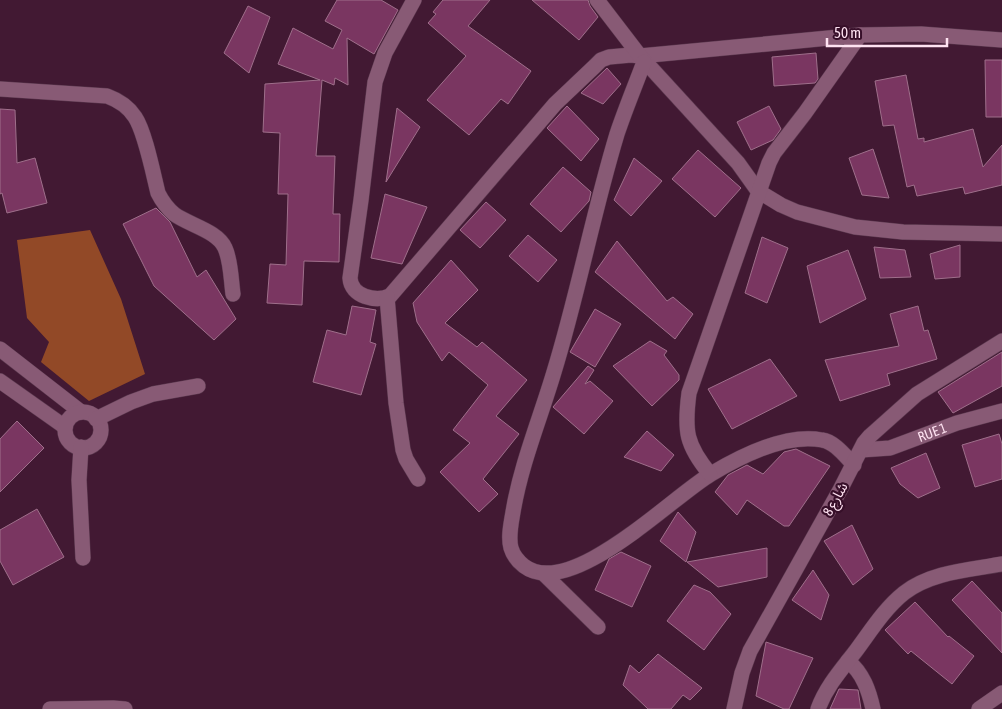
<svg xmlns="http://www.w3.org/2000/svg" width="1002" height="709" font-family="'Asap Condensed','Noto Sans Arabic',sans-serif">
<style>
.forest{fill:#924927}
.building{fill:#7a3661;stroke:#9f6f8b}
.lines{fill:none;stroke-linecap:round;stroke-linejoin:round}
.street-casing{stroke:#5a384e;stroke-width:16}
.street{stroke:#885a75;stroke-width:15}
.labels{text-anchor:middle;stroke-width:4.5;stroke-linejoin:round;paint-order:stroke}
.street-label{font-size:14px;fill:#fee2f1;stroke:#370f29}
</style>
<rect width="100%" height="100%" fill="#421933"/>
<path class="forest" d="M90,230L121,299L145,374L89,401L41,362L49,342L27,318L17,240Z"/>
<path class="building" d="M337,0H381L398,10L374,54L347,38L348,85L335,78L334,85L322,80L316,156H335L333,214H340L339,262L304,261L302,305L267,303L270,264L286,265L288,194H278L280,133L263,132L265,84L320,80L278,64L293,28L333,49L342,30L325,21Z
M443,0H490L468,26L531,71L508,104L501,99L469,135L427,100L466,56L428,23L436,14L433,12Z
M532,0H588L590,6L598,17L579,40Z
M248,6L270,17L249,73L224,53Z
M816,53L818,79L815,83L774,86L772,57Z
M985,60H1002V117H986Z
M607,68L621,84L603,104L581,93Z
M906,75L918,139L924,138V142L973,129L983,167L1002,145V185L965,194L963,187L917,196L914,185L907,187L894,125L883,126L875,81Z
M567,106L599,139L581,161L547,128Z
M769,106L781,129L773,140L751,150L737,122Z
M397,108L420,127L386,182Z
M0,109L15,110L17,163L35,158L47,203L7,213L2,193L0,194Z
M873,149L889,198L862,195L849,158Z
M698,150L741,188L715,217L672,179Z
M634,158L662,181L631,216L614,200Z
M563,167L591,192L589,201L561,232L530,204Z
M385,194L427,207L402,264L371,258Z
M486,202L506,220L480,248L460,230Z
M156,208L170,222L197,277L206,270L236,319L214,340L154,286L123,224Z
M528,235L557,260L538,282L509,256Z
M762,237L788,248L767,303L745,293Z
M617,241L667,301L673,297L693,314L675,339L595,272Z
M960,245V277L935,279L930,254Z
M874,247L905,250L911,277L880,278Z
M848,250L866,299L820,323L807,266Z
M451,260L478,290L445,323L477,347L482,342L527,380L496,416L519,434L483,479L498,494L479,512L440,472L470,443L453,430L488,385L449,352L442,361L417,322L413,303Z
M352,306L376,310L370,342L376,344L361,395L313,382L327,330L346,335Z
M918,306L924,331L928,330L937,359L887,374L890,385L840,401L825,360L899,346L890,314Z
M595,309L621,324L595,367L570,352Z
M650,341L667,351L664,355L679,375V380L652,406L613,366Z
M1002,352V386L953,413L938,392Z
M770,359L797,396L732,429L708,389Z
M588,366L594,370L585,384L590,381L613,401L584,434L553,407Z
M17,421L44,448L0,492V439Z
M647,431L674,455L661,471L624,457Z
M999,434L1002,444V479L975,487L962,445Z
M796,449L830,466L789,526H784L747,500L737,515L715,492L728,475L747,465L763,474L784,452Z
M926,453L940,488L918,498L900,484L891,468Z
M37,509L64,557L13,585L0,561V530Z
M678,512L696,532L686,562L660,541Z
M852,525L873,569L853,585L824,541Z
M767,548V577L718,587L687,562Z
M621,552L651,566L632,607L595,590L609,559Z
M813,570L829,595L821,620L792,600Z
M972,581L1002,613V653L952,600Z
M694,585L710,592L731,614L704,650L667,621Z
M915,602L948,637L949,636L974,656L952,684L911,651L908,654L885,630Z
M766,642L813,658L789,709H784L756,696Z
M658,654L702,688L690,700L683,695L671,709H648L623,685L630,665L639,673Z
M839,689L858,690L861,709H830Z"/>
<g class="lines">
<defs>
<g id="street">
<path d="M414,0L385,53L375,82L361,200L350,278C351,297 376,302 390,296L555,104L595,66L601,60L609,57L631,55L640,56L860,35L921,34L1002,40"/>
<path d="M597,0L640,56L738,163L758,191L781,205L797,212L855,227L903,232L1002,234"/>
<path d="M644,62C635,86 625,110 617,134C593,213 578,294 554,372C540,419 521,464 513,512C511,524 508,537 511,548C513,555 519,562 524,566C570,601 672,497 711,474C741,456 787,433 822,440C835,442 845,456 854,465"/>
<path d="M0,89L107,96C118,100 128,106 135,117C145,132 153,173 158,193C162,201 167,208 174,214C189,225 218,231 225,248C231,261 231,280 233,294"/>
<path d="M387,297L396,403L403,450L406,459L418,479"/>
<path d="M0,349L81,412"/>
<path d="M0,381L65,427"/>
<circle cx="83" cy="430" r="18"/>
<path d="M96,419L131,402L153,394L198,386"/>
<path d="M81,447L79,480L83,558"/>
<path id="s1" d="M861,450L890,448L957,423L1002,411"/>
<path d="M710,474C686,445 684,431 689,393L769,163L774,153L805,113L860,35"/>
<path d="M544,574L598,627"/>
<path d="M848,661C863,673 869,691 873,709"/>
<path d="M50,709L113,708L125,709"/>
<path d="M734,709L742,673L750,651L840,490L864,443L870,436L917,394L1002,341"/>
<path d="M818,709C826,687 841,670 855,652C870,632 884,609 904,593C931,572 969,570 1002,564"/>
<path d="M979,709L1002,693"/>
</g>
</defs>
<use href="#street" class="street-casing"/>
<use href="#street" class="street"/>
</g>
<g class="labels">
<g class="street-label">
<text dy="5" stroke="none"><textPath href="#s1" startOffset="74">RUE 1</textPath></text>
<text transform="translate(835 499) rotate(-61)" y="5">شارع 8</text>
</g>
</g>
<path d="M827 38v8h120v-8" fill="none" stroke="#fee2f1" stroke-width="2.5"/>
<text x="834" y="38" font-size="15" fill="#fee2f1" stroke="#370f29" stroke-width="4" paint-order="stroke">50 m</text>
</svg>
